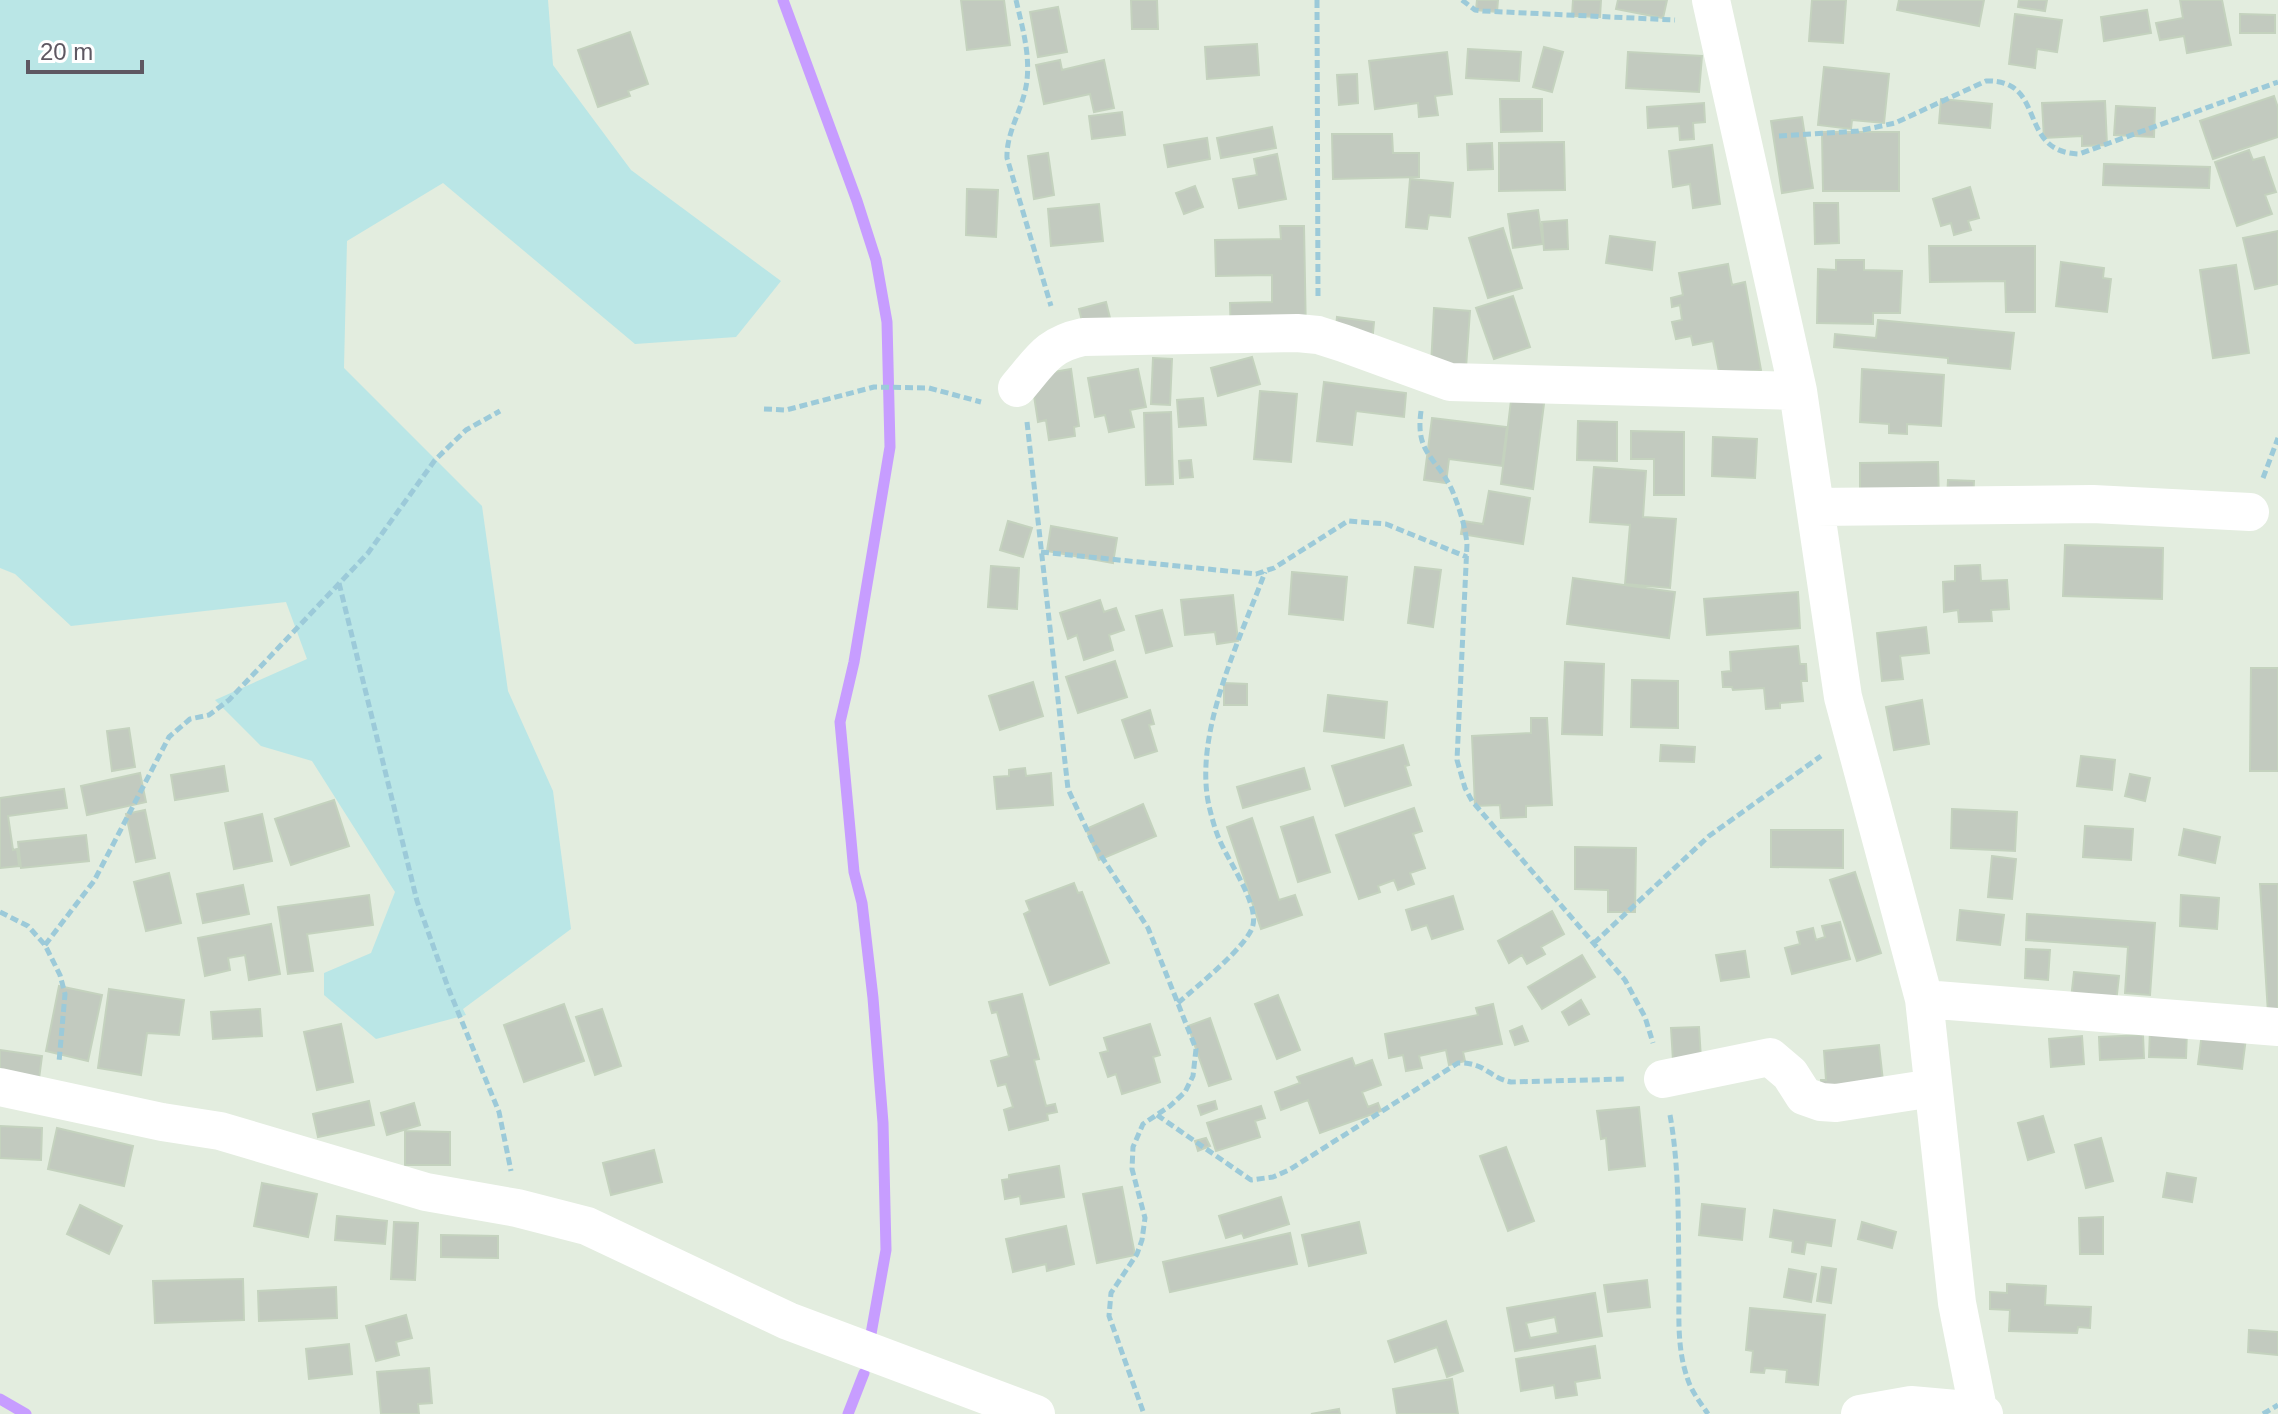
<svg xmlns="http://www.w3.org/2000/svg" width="2278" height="1414" font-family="Arial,sans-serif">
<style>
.green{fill:#bae6e6}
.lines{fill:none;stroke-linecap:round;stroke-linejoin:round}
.stream{stroke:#c79dff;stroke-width:11}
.building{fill:#c2cabf;stroke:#c4d2be;stroke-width:2;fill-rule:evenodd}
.path{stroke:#9ccad9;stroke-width:5;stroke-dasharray:8 4;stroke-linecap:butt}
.street{stroke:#fff;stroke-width:38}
</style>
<rect width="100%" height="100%" fill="#e3eddf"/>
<path class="green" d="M0,0H548L553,65L631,170L781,281L736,337L635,344L443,183L347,241L344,368L482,506L508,691L553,791L571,929L463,1009L466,1015L376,1039L324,995V973L371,953L395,892L312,761L261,746L215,700L307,659L286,602L71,626L15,574L0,568Z"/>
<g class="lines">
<path class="stream" d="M783,0L857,201L876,260L887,322L890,447L854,662L840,722L854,872L862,903L873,998L883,1123L886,1250L869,1345
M0,1399L26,1414
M848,1414L864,1373"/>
</g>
<path class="building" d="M961,0H1004L1010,45L967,50Z
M1131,0H1157L1158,29H1132Z
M1477,0H1498L1497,12L1476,10Z
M1573,0H1601L1600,17L1572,16Z
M1618,0H1667L1663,18L1616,9Z
M1812,0H1846L1843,43L1809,41Z
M1899,0H1984L1979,26L1897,10Z
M2019,0H2047L2045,11L2018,7Z
M2180,0H2222L2231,45L2187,53L2184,36L2160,40L2156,23L2183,18Z
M1058,7L1067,52L1038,57L1030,12Z
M2147,10L2151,33L2104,41L2101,17Z
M2015,14L2062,20L2057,52L2037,49L2035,68L2009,64Z
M2240,14L2275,15V33H2240Z
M630,32L648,84L628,91L630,96L598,107L578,50Z
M1257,44L1259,75L1207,79L1205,47Z
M1544,47L1563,52L1552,92L1533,87Z
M1468,49L1521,52L1519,81L1466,78Z
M1447,52L1452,94L1435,96L1438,115L1419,117L1418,103L1375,109L1369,61Z
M1628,52L1702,56L1699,92L1626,88Z
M1060,60L1062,70L1104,60L1114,108L1094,112L1090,94L1044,104L1036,65Z
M1824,67L1889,74L1884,123L1852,120L1851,129L1818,125Z
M1357,74L1358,103L1339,105L1337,75Z
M2274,96L2278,108V137L2213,159L2200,121Z
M1500,99H1542V131L1501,132Z
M1941,99L1992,104L1990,128L1939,123Z
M2105,101L2107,145L2082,146V136L2044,138L2042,103Z
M1704,103L1705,122L1693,123L1694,139L1680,140L1679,126L1648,128L1647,107Z
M2116,106L2155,108L2154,137L2114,135Z
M1122,112L1125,135L1092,139L1089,116Z
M1802,117L1813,188L1782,193L1771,121Z
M1272,127L1276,148L1221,158L1217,138Z
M1822,132H1899V191H1823Z
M1332,134H1392L1393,153H1419V177L1333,179Z
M1207,138L1210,159L1168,167L1164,145Z
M1564,142L1565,190L1499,191V143Z
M1492,143L1493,169L1468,170L1467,144Z
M1712,145L1720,204L1693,208L1690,184L1673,187L1669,151Z
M2249,150L2253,160L2264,157L2276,192L2265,195L2272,214L2237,226L2215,162Z
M1048,153L1054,195L1034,199L1028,156Z
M1277,154L1286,199L1239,208L1233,179L1257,175L1254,159Z
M2104,164L2210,167L2209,188L2103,185Z
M1410,179L1453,183L1450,217L1429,215L1427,229L1406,227Z
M1195,186L1203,207L1184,214L1176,193Z
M1970,187L1979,218L1968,221L1971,230L1954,235L1951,223L1941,226L1933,199Z
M967,189L998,190L996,237L966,235Z
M1814,203H1838L1839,243L1815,244Z
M1099,204L1103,241L1051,246L1048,209Z
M1538,210L1543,244L1513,248L1508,214Z
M1567,220L1568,249L1544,250L1542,222Z
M1280,226H1304L1306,337L1231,338L1230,303L1272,302V275L1216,276L1215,240L1281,239Z
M1503,228L1522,288L1488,298L1469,238Z
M2278,231V284L2255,289L2243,238Z
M1610,236L1655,242L1652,270L1606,263Z
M1929,246H2035V312H2006L2005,281L1930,282Z
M1836,260H1864V270L1902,271L1900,313H1873V324L1817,323L1818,269L1836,270Z
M2061,262L2104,268L2103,278L2111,279L2107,312L2056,306Z
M1728,264L1732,285L1745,282L1761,370L1720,377L1713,341L1693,345L1691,336L1676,339L1672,322L1682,320L1680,305L1672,307L1671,298L1683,295L1679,273Z
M2236,265L2249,353L2213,358L2200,270Z
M1513,296L1530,347L1494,359L1476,308Z
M1106,302L1113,330L1086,337L1079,309Z
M1434,308L1470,311L1466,368L1431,366Z
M1337,317L1374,322L1372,343L1335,338Z
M1878,320L2014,333L2010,369L1948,363V358L1834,347L1835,334L1876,338Z
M1252,357L1260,384L1218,396L1211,368Z
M1153,358L1172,359L1170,405L1151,404Z
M1071,369L1079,426L1074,427L1075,436L1049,440L1046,420L1038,422L1031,376Z
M1138,369L1146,407L1130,410L1134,427L1109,432L1105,415L1095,417L1088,378Z
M1862,369L1944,375L1941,426L1907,424V434L1889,433V424L1860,422Z
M1324,382L1406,393L1404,417L1356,411L1352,445L1317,441Z
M1260,391L1297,394L1291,462L1254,459Z
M1512,392L1545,396L1533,489L1501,484Z
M1203,398L1206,425L1179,427L1177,400Z
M1171,412L1173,484L1146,485L1144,413Z
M1432,418L1507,427L1502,466L1449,459L1446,483L1424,480Z
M1578,421L1617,422V461L1577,460Z
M1631,431L1684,432V495H1654V459H1631Z
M1713,437L1757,439L1755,478L1712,476Z
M1191,460L1193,477L1180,478L1179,461Z
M1938,462L1939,503H1860V463Z
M1594,467L1646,471L1643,517L1676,519L1670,588L1625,584L1630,525L1590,522Z
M1948,480L1974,481L1973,501L1947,499Z
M1489,491L1530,498L1523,544L1461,534L1463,521L1483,524Z
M1008,521L1032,528L1023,557L1000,550Z
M1051,526L1117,538L1113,563L1047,551Z
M2065,545L2163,548L2162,599L2063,596Z
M1980,565L1981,581L2007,580L2009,609L1991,610L1992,621L1959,622L1958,610L1944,612L1943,582L1955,581V566Z
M991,566L1019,568L1017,609L988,607Z
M1415,567L1441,570L1433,627L1408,623Z
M1292,572L1347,577L1343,620L1289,614Z
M1573,578L1675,592L1669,638L1567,624Z
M1798,592L1800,628L1707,635L1704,599Z
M1233,595L1238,641L1217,644L1215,632L1185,635L1181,600Z
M1100,600L1104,612L1116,608L1124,630L1109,635L1113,650L1084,660L1077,635L1068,639L1060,613Z
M1162,610L1172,646L1146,653L1136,616Z
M1926,627L1929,653L1900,656L1903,679L1882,681L1877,633Z
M1798,646L1800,664H1806L1807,681H1801L1803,701L1780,703V708L1766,709L1764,688L1733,690L1732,687H1723L1722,672L1731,671L1730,652Z
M1115,661L1127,697L1078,713L1066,677Z
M1565,662L1604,664L1602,735L1562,734Z
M2251,668H2278V771H2250Z
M1632,680L1678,681V728L1631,727Z
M1033,682L1043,716L1000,730L989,696Z
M1224,683L1247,684V705H1224Z
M1328,695L1387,702L1384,738L1324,731Z
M1922,700L1929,744L1894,750L1886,707Z
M1150,710L1154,724L1149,725L1157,751L1135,758L1122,720Z
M1531,718H1547L1552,805L1526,806V817L1501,818L1500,805L1475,806L1472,736L1531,733Z
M129,728L135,767L112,771L107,731Z
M1403,745L1409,765L1405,766L1411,785L1345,806L1332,766Z
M1661,745L1695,747L1694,762L1660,761Z
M2081,756L2115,760L2112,790L2077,786Z
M224,766L228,791L175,800L171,775Z
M1025,768L1026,776L1051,773L1053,805L997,809L994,777L1009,776V770Z
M1304,768L1310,789L1243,808L1237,787Z
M140,773L146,802L87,815L81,786Z
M2130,774L2150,778L2145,801L2125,796Z
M64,789L67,808L8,816L13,850L17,849L19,866L0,868V798Z
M334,800L349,846L291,865L275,819Z
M1143,804L1156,836L1099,860L1086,829Z
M1414,808L1422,831L1413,834L1425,868L1410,873L1414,884L1398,890L1394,880L1378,886L1380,892L1359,899L1336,835Z
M1952,809L2017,812L2015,851L1951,848Z
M145,810L155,858L136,862L126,814Z
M262,814L272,861L234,869L225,823Z
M1313,817L1330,872L1298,882L1281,827Z
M1252,818L1279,900L1295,895L1302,915L1261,929L1227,827Z
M2085,826L2133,829L2131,860L2083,857Z
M2184,829L2220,837L2215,863L2179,855Z
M1771,830H1843V868L1771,867Z
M86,835L89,861L21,868L18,842Z
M1575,847L1636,848L1635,912H1608V890L1575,889Z
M1992,856L2016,859L2012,899L1988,897Z
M1855,872L1881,953L1857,961L1830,880Z
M169,873L181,923L146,931L134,882Z
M1074,883L1078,893L1082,892L1109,963L1050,985L1024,914L1030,911L1026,901Z
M2260,884H2278V1013H2268Z
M243,885L249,914L203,923L197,894Z
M369,895L373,925L307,934L313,971L288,974L278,907Z
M2181,895L2219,898L2217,929L2180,926Z
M1453,896L1463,929L1432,939L1427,925L1412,930L1406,910Z
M1960,910L2004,915L2000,945L1957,940Z
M1552,911L1564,934L1541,947L1545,954L1527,964L1522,955L1509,963L1498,941Z
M2027,914L2155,923L2150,995L2125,993L2128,947L2026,940Z
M1840,922L1850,959L1792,974L1785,948L1800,944L1797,932L1813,928L1816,940L1825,937L1822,926Z
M271,924L280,974L249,980L245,955L228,958L230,970L205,976L198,938Z
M2026,949L2050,950L2048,980L2025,978Z
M1745,951L1749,977L1721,981L1716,955Z
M1582,955L1595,977L1542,1009L1528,987Z
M2074,972L2119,976L2116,1003L2071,999Z
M59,986L102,995L88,1061L46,1051Z
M109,989L184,1000L179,1035L147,1033L141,1075L98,1068Z
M1022,994L1039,1059L1034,1060L1046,1106L1055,1104L1057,1112L1047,1114L1048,1120L1009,1130L1004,1110L1013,1107L1006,1084L998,1086L991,1061L1009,1056L997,1012L992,1013L989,1002Z
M1278,995L1300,1050L1277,1059L1255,1004Z
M1581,1000L1589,1014L1569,1025L1562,1012Z
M564,1004L584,1061L524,1082L504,1025Z
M1493,1004L1502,1044L1463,1052L1465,1061L1449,1065L1446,1050L1419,1056L1422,1068L1406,1071L1403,1055L1389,1058L1385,1034L1478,1015L1476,1008Z
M260,1009L262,1036L213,1039L211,1012Z
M602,1009L621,1066L595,1075L576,1017Z
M1210,1018L1231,1079L1209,1086L1188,1026Z
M341,1024L353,1082L317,1090L304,1032Z
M1150,1024L1160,1055L1153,1057L1160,1082L1122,1094L1116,1074L1108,1077L1100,1053L1108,1051L1104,1038Z
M1522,1026L1528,1041L1515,1045L1510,1031Z
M1699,1027L1702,1075L1674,1077L1671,1028Z
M2150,1029L2187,1031L2186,1058L2149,1057Z
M2202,1033L2246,1038L2242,1069L2198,1064Z
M2143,1035L2144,1058L2100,1060L2099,1037Z
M2082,1036L2084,1064L2051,1067L2049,1039Z
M1879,1045L1883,1081L1823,1100L1821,1080H1826L1824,1051Z
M0,1050L42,1056L39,1079L0,1074Z
M1352,1058L1355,1066L1372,1060L1381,1085L1362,1092L1368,1107L1378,1103L1381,1111L1320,1133L1308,1100L1281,1110L1275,1092L1300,1083L1297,1077Z
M369,1101L374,1125L318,1137L313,1114Z
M1215,1101L1217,1109L1201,1115L1198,1106Z
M414,1103L420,1125L387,1135L381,1113Z
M1261,1106L1265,1118L1255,1121L1260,1137L1216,1151L1207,1123Z
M1639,1107L1645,1166L1609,1170L1606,1138L1601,1139L1597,1111Z
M2043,1116L2054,1152L2028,1160L2018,1123Z
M0,1126L42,1128L41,1160L0,1158Z
M57,1128L133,1146L124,1186L48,1169Z
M405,1131L450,1132V1165H405Z
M1206,1138L1210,1146L1198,1151L1195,1141Z
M2101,1138L2113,1181L2086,1188L2075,1145Z
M1506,1147L1534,1221L1508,1231L1480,1156Z
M654,1150L662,1182L611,1195L603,1163Z
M1059,1166L1064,1197L1021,1204L1020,1196L1005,1199L1002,1180L1009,1179V1175Z
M2167,1173L2196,1178L2192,1202L2163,1197Z
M262,1183L317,1194L308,1237L254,1226Z
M1122,1187L1135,1255L1097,1263L1083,1194Z
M1281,1197L1289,1224L1244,1238L1242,1233L1226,1238L1219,1216Z
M1702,1204L1745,1209L1742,1240L1699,1235Z
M80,1205L122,1226L109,1254L67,1234Z
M1774,1210L1835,1220L1831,1246L1806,1242L1804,1254L1792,1252L1793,1241L1770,1237Z
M337,1216L387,1221L385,1244L335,1240Z
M2103,1217V1254H2080L2079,1218Z
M394,1222L418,1223L415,1280L391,1279Z
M1359,1222L1366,1253L1309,1266L1302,1235Z
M1862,1222L1896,1232L1892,1248L1858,1239Z
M1066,1226L1074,1264L1047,1271L1046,1264L1013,1272L1006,1239Z
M1290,1233L1297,1264L1170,1292L1163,1262Z
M441,1235L498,1236V1258L441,1257Z
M1822,1267L1836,1269L1831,1303L1817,1301Z
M1789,1269L1816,1274L1811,1302L1784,1297Z
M243,1279L244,1320L155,1323L153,1281Z
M1647,1280L1650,1307L1608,1312L1604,1285Z
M2007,1284L2046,1286L2045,1305L2091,1307L2090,1328L2078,1327L2077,1333L2009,1331L2010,1310L1990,1309V1292L2007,1293Z
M336,1287L337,1318L259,1321L258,1291Z
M1595,1293L1602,1336L1515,1351L1507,1308ZM1555,1317L1558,1333L1530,1338L1526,1323Z
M1750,1308L1825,1315L1818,1385L1786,1382L1787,1370L1765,1368L1764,1373L1751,1372L1753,1351L1746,1350Z
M406,1315L412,1338L396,1342L399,1355L376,1361L366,1326Z
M1446,1321L1463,1371L1447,1377L1437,1347L1395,1362L1388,1341Z
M2249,1330L2278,1332V1355L2248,1352Z
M349,1344L352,1374L309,1379L306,1349Z
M1595,1346L1600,1378L1575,1382L1577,1395L1556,1398L1554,1385L1521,1391L1516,1359Z
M429,1368L432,1403L418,1404L419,1414H381L377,1372Z
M1452,1379L1458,1414H1397L1393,1389Z
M1339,1409L1340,1414H1311Z"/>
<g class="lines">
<path class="path" d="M1016,0C1022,26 1030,53 1027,80C1024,108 1006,131 1007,158L1051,306
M1317,0L1318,298
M1462,0L1475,10L1483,11L1675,20
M1779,136L1858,131L1895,123L1986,81C2048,79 2016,152 2079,154L2278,82
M764,409L786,410L874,387L929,388L981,402
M1421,411C1415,454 1436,456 1452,490C1459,507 1465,525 1467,544L1457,760L1465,788L1472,801L1625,980L1645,1017L1653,1043
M1027,422L1068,789L1094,845L1148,928L1196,1049L1193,1076L1185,1092L1170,1106L1143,1124L1133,1147L1132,1169L1145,1218L1142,1240L1137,1254L1111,1293L1109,1316L1144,1414
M2263,478L2278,438
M1041,552L1256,574L1274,568L1348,521L1386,524L1467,557
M339,583L417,901L449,990L499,1112L511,1171
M0,912L28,926L45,945L60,975L65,994L59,1062
M1594,943L1709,836L1821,756
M45,945L94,881L169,737L190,719L209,715L229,700L368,553L435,460L466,430L500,411
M1178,1003C1195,988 1249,945 1253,925C1258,903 1229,862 1220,841C1215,830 1212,818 1209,806C1193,733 1240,640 1265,572
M1157,1115L1251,1180L1273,1177L1289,1170L1458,1063C1486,1062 1489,1078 1511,1082L1626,1079
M1670,1115C1680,1171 1678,1229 1679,1286C1679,1317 1677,1348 1687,1377C1691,1391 1700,1402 1708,1414
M2263,1414L2278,1405"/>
<path class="street" d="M1711,0L1798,391L1843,697L1924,999L1957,1303L1979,1414
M1017,388C1040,362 1046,345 1083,337L1297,333L1318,335L1343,343L1450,382L1798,391
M1815,507L2093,504L2250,512
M1924,999L2278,1027
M1663,1079L1770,1057L1790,1074L1804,1096L1821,1102L1836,1103L1933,1088
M0,1087L162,1122L220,1131L426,1192L517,1208L587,1226L788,1321L1036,1414
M1860,1414L1911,1405L1979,1411L1984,1414"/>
</g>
<path d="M28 60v12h114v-12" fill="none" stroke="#5e5862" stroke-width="4"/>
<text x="40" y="60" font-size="24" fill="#5e5862" stroke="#ffffff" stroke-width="6" paint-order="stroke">20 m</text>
</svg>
